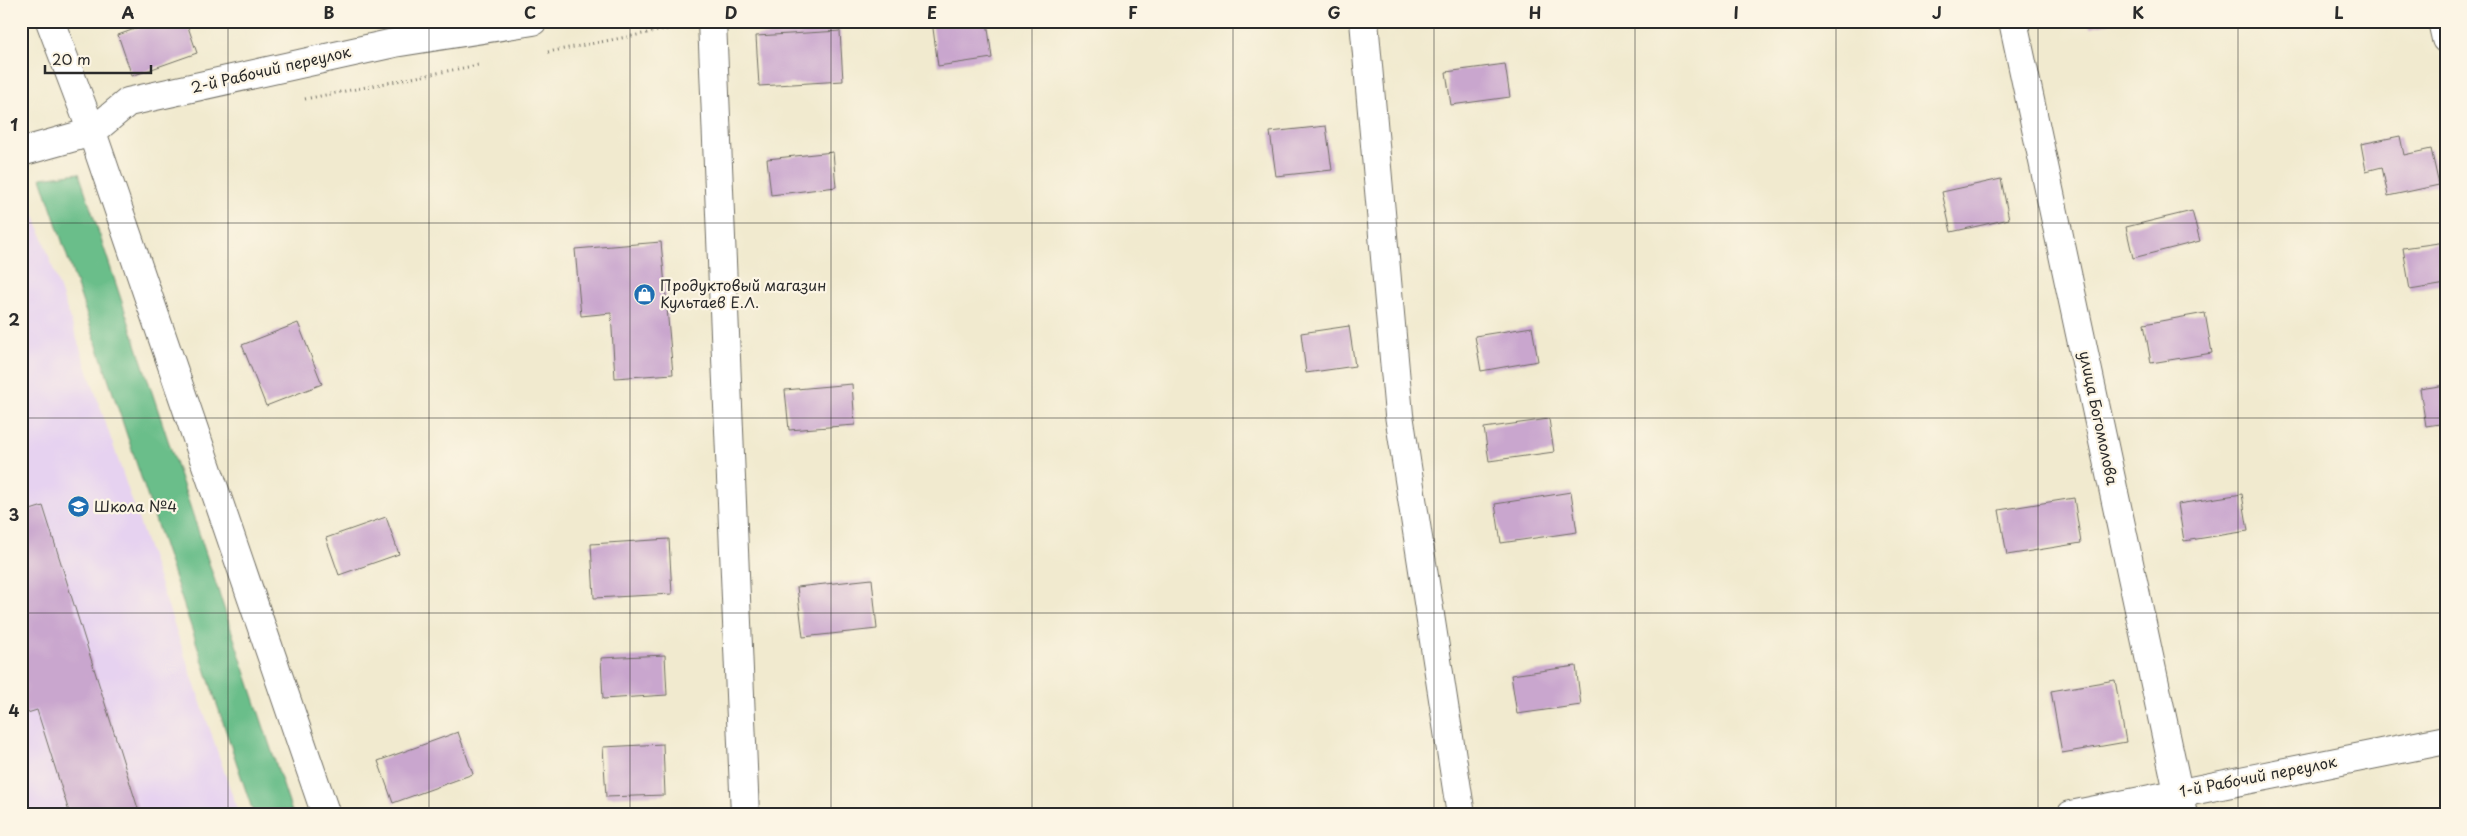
<svg xmlns="http://www.w3.org/2000/svg" width="2467" height="836" font-family="'Playpen Sans',sans-serif">
<style>
.built{fill:#e6d2f0}
.forest{fill:#6bbe8a;stroke:#4b745a}
.building{fill:#c9a6ce}
.lines{fill:none;stroke-linecap:round;stroke-linejoin:round}
.minor-casing{stroke:#706e64;stroke-width:30}
.tertiary-casing{stroke:#706e64;stroke-width:30}
.path{stroke:#706e64;stroke-width:3;stroke-dasharray:1 4;stroke-linecap:butt}
.minor{stroke:#fff;stroke-width:28}
.tertiary{stroke:#fff;stroke-width:28}
.grid{fill:none;stroke:#2b2b2b;stroke-width:1;stroke-opacity:0.55}
.labels{text-anchor:middle;stroke-width:4.5;stroke-linejoin:round;paint-order:stroke}
.street-label{font-size:15px;fill:#2b2b2b;stroke:#fcf5e5}
.poi-label{font-size:15px;fill:#2b2b2b;stroke:#fcf5e5;text-anchor:start}
.neatline{fill:none;stroke:#2b2b2b;stroke-width:2}
.grid-label{font-size:16px;text-anchor:middle;font-weight:bold;fill:#2b2b2b}
</style>
<rect width="100%" height="100%" fill="#fcf5e5"/>
<filter id="ink" filterUnits="userSpaceOnUse"><feTurbulence type="fractalNoise" baseFrequency=".02" numOctaves="2"/><feDisplacementMap in="SourceGraphic" scale="10" xChannelSelector="R" yChannelSelector="G"/><feConvolveMatrix kernelMatrix="1 2 1 2 8 2 1 2 1" color-interpolation-filters="sRGB"/></filter>
<filter id="wash" filterUnits="userSpaceOnUse"><feTurbulence type="fractalNoise" baseFrequency=".0096" numOctaves="4" result="noise"/><feDisplacementMap in="SourceGraphic" scale="20" xChannelSelector="R" yChannelSelector="G"/><feGaussianBlur stdDeviation="1.12" result="paint"/><feColorMatrix in="noise" values="0 0 0 0 0 0 0 0 0 0 0 0 0 0 0 0 0 1.4 0 .05"/><feComposite in="paint" operator="in"/></filter>
<g filter="url(#wash)">
<rect width="100%" height="100%" fill="#f1eacf"/>
<path class="built" d="M29,198L239,815H21V200Z"/>
<path class="forest" d="M79,173L293,815H254L41,178Z"/>
<g id="blocks">
<path class="building" d="M157,21H186L197,53L132,76L118,35Z
M932,21H987L992,58L938,66Z
M2089,21H2116V22L2090,27Z
M840,31L843,81L759,86L756,36Z
M1505,64L1510,97L1451,105L1446,72Z
M1326,126L1332,170L1276,176L1270,132Z
M2400,136L2404,155L2431,149L2439,185L2388,196L2382,167L2366,171L2361,144Z
M833,152L836,187L771,195L767,159Z
M2001,179L2009,219L1951,232L1942,192Z
M2192,211L2200,241L2133,258L2126,227Z
M661,242L673,374L615,378L611,313L581,316L575,249Z
M2446,242V284L2410,290L2403,248Z
M2205,313L2212,353L2151,363L2144,324Z
M298,323L322,384L266,406L242,345Z
M1349,326L1355,366L1306,373L1301,333Z
M1532,327L1538,361L1481,371L1475,336Z
M852,384L855,425L789,430L785,390Z
M2446,385V423L2426,426L2420,389Z
M1549,419L1554,452L1489,461L1484,428Z
M1571,492L1577,532L1501,543L1495,504Z
M2242,494L2248,531L2184,541L2178,504Z
M2074,498L2081,543L2007,555L1999,510Z
M43,506L140,815H70L37,710L21,715V513Z
M386,517L399,554L339,575L326,538Z
M669,539L672,594L594,598L591,544Z
M872,579L877,629L803,637L797,587Z
M665,655L667,695L603,699L601,658Z
M1576,666L1581,705L1517,714L1511,675Z
M2115,680L2126,742L2062,753L2051,691Z
M458,732L473,774L393,803L378,761Z
M663,744L665,795L606,797L603,747Z"/>
</g>
</g>
<g filter="url(#ink)">
<use href="#blocks" fill-opacity="0" stroke="#706e64" stroke-width="1"/>
<g class="lines">
<defs>
<path id="minor" d="M50,21L92,132L326,815
M712,21L745,815
M1364,21L1399,415L1461,815
M2013,21L2183,815
M2442,21L2446,39
M21,152L92,132L128,102L394,43L533,21"/>
<path id="tertiary" d="M2071,815L2446,740"/>
</defs>
<use href="#minor" class="minor-casing"/>
<use href="#tertiary" class="tertiary-casing"/>
<path class="path" d="M548,52L679,27
M305,99L478,65"/>
<use href="#minor" class="minor"/>
<use href="#tertiary" class="tertiary"/>
</g>
</g>
<path class="grid" d="M228,21V815M429,21V815M630,21V815M831,21V815M1032,21V815M1233,21V815M1434,21V815M1635,21V815M1836,21V815M2038,21V815M2238,21V815M21,223H2446M21,418H2446M21,613H2446"/>
<defs>
<symbol id="shop-disc" viewBox="-11 -11 22 22"><circle r="9.5" fill="#1f6fb2" stroke="#fcf5e5"/><path d="M-5-2.5h2.3a2.7 3.5 0 0 1 5.4 0H5L5.5 6h-11ZM-1.5-2.5h3a1.5 2.3 0 0 0-3 0Z" fill="#fff"/></symbol>
<symbol id="school-disc" viewBox="-11 -11 22 22"><circle r="9.5" fill="#1f6fb2" stroke="#fcf5e5"/><path d="M0-5L7-2L0 1L-7-2ZM-4 1L0 2.5L4 1V4Q0 6-4 4Z" fill="#fff"/></symbol>
</defs>
<g fill-rule="evenodd">
<use href="#shop-disc" x="632" y="282" width="25" height="25"/>
<use href="#school-disc" x="66" y="494" width="25" height="25"/>
</g>
<g class="labels">
<g class="street-label">
<text transform="translate(271 70) rotate(-13)" y="5">2-й Рабочий переулок</text>
<text transform="translate(2098 418) rotate(78)" y="5">улица Богомолова</text>
<text transform="translate(2258 777) rotate(-11)" y="5">1-й Рабочий переулок</text>
</g>
<g class="poi-label">
<text x="660" y="291">Продуктовый магазин<tspan x="660" dy="17">Культаев Е.Л.</tspan></text>
<text x="94" y="512">Школа №4</text>
</g>
</g>
<rect width="2467" height="836" fill="none" stroke="#fcf5e5" stroke-width="55"/>
<path d="M45 65v8h106v-8" fill="none" stroke="#2b2b2b" stroke-width="2.5"/>
<text x="52" y="65" font-size="15" fill="#2b2b2b" stroke="#fcf5e5" stroke-width="4" paint-order="stroke">20 m</text>
<rect x="28" y="28" width="2412" height="780" class="neatline"/>
<g class="grid-label">
<text x="128" y="19">A</text>
<text x="329" y="19">B</text>
<text x="530" y="19">C</text>
<text x="731" y="19">D</text>
<text x="932" y="19">E</text>
<text x="1133" y="19">F</text>
<text x="1334" y="19">G</text>
<text x="1535" y="19">H</text>
<text x="1736" y="19">I</text>
<text x="1937" y="19">J</text>
<text x="2138" y="19">K</text>
<text x="2339" y="19">L</text>
<text x="14" y="131">1</text>
<text x="14" y="326">2</text>
<text x="14" y="521">3</text>
<text x="14" y="717">4</text>
</g>
</svg>
